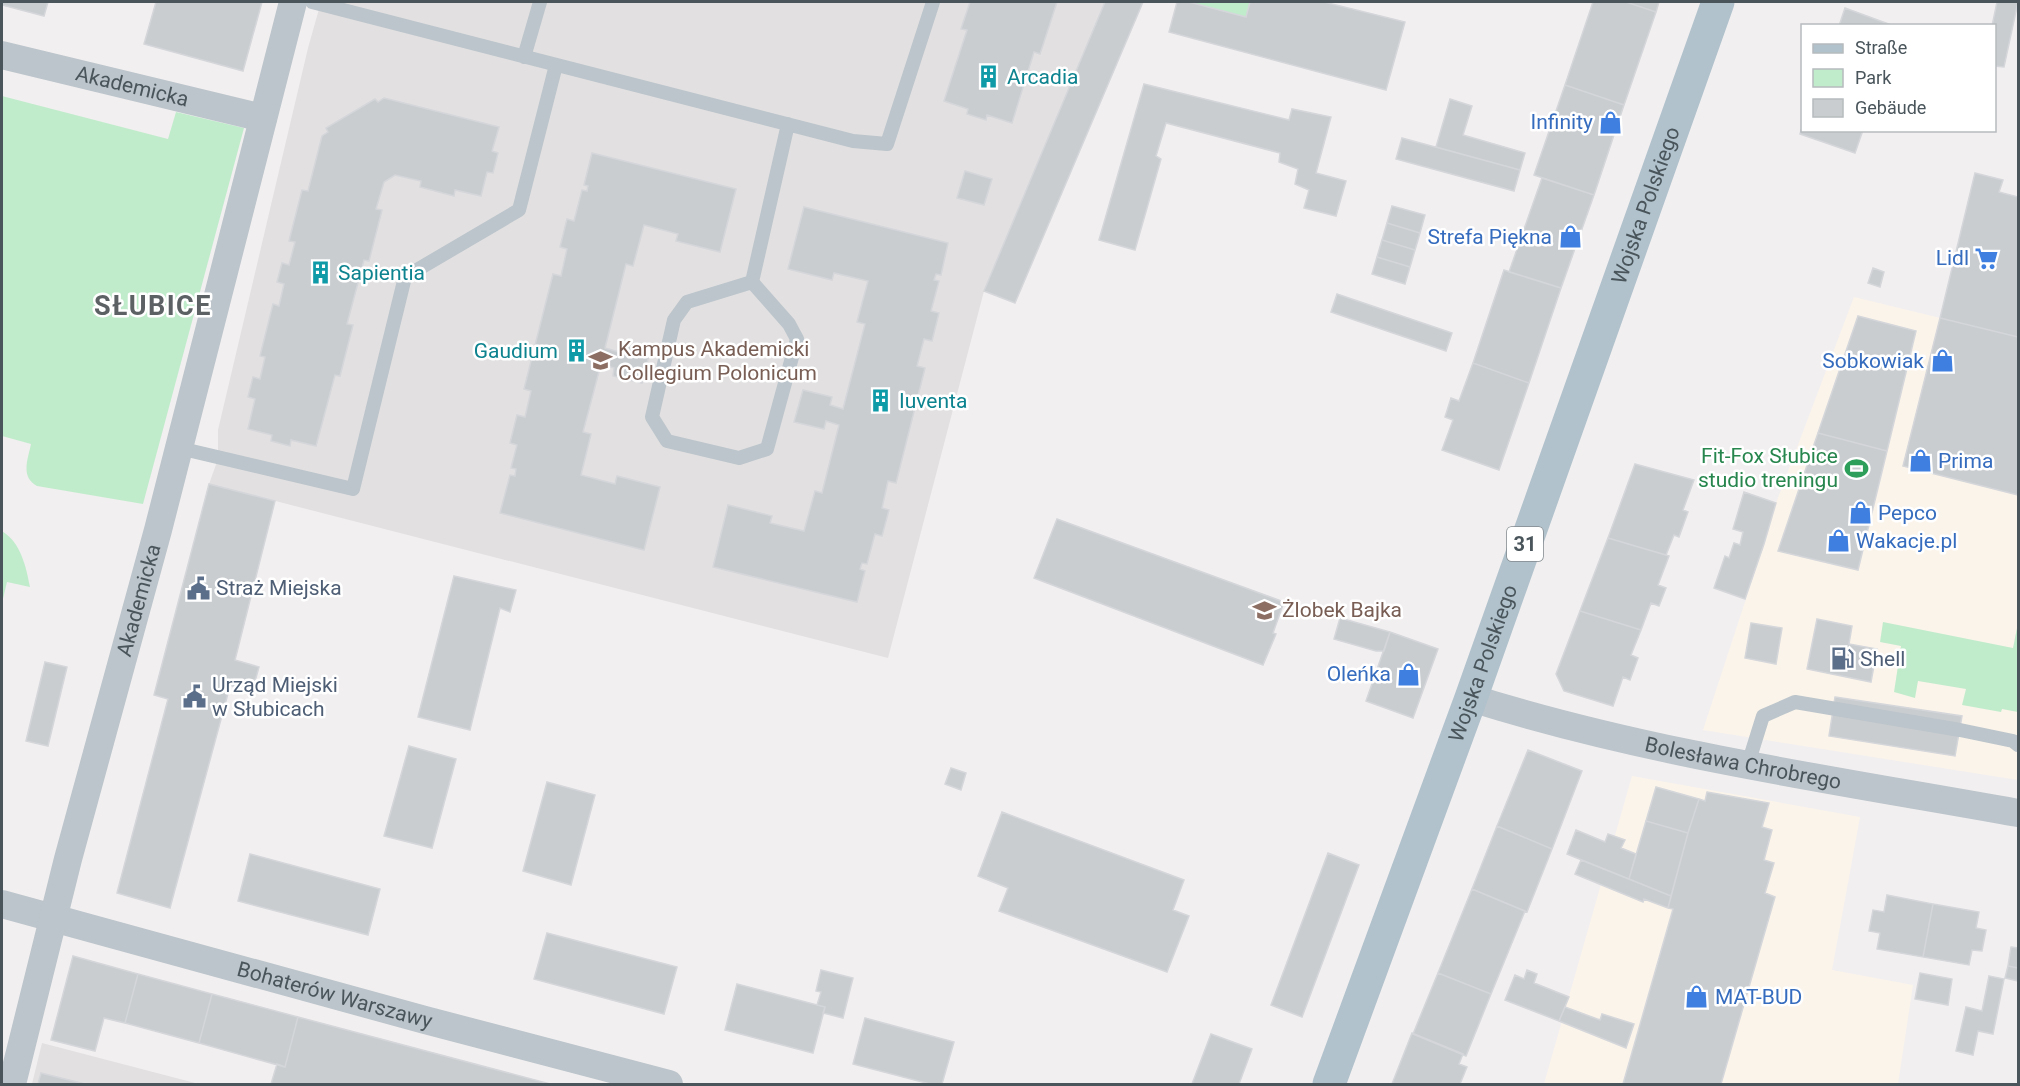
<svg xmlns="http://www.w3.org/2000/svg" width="2020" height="1086" font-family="Roboto,sans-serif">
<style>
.commercial{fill:#fbf4ea}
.education{fill:#e2e0e1}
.green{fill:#c1eccc}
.building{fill:#c9cdd0;stroke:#d4d6da;stroke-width:1.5}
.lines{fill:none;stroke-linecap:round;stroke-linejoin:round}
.lane{stroke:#bcc5cb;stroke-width:14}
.street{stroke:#bcc5cb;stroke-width:28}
.primary{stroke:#b1c2cc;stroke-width:33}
.labels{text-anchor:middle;stroke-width:5;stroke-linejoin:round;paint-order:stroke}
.shield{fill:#fff;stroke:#80888c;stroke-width:1.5}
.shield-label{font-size:20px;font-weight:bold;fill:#49555b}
.culture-label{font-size:21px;fill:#0d838f;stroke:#fff;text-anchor:start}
.street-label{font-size:21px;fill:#49555b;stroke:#fff}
.shop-label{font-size:21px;fill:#366cbe;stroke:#fff;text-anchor:end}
.education-label{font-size:21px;fill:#785e54;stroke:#fff;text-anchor:start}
.leisure-label{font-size:21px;fill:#27864d;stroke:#fff;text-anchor:end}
.service-label{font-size:21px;fill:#4e5e75;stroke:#fff;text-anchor:start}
.district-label{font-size:27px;font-weight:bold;letter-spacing:1.5px;fill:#5c6164;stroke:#fff}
</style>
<rect width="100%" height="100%" fill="#f2eff0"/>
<path class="commercial" d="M1854,297L2018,337V780L1703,730L1764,544L1776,503Z
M1632,776L1860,817L1832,970L1913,985L1898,1084H1544Z"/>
<path class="education" d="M321,2H1105L984,291L888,658L209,484L218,459V430L308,48Z
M42,1043L199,1084H32Z"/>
<path class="green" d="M1189,2H1250L1246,17Z
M2,96L168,139L176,112L244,128L143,504L37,486C20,477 28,459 31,444L2,436Z
M2,531C21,543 26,566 30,587L7,582L2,603Z
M1883,622L2013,648L2018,623V712L2002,709L2001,712L1962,705L1966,689L1918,681L1915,698L1894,692L1901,646L1880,642Z"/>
<path class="building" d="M2,2H48L44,16L2,5Z
M156,2H262L243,71L144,44Z
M970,2H1057L1040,54L1034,52L1012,123L987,115L986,120L967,114L968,109L944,101L967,30L961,29Z
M1105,2H1143L1015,303L984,291Z
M1177,2H1189L1246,17L1250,2H1324L1405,22L1386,90L1169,32Z
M1593,2H1626L1656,12L1624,105L1565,85Z
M1626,2H1659L1656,12Z
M1997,2H2018L2004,67L1994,66V26H1992Z
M1845,8L1894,26H1839Z
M1144,84L1289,120L1292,109L1331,117L1316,173L1346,181L1336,216L1304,208L1309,190L1295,184L1298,169L1279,162L1280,153L1166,123L1156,156L1161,159L1135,250L1099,240Z
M1565,85L1624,105L1594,195L1534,175Z
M384,98L499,127L492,151L498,153L493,173L487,172L481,196L455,190L454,196L420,187L421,181L395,175L384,182L376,209L382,210L369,261L364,260L347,324L353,325L340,376L335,375L316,446L291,440L290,446L271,441L272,435L248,429L255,399L248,397L253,377L260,379L265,357L260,356L273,304L279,306L284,284L277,282L282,263L289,265L295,242L289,241L302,190L308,191L322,136L328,132L326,128L375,99L378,102Z
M1450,99L1472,106L1463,135L1525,153L1520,170L1436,147Z
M1802,127V130H1863L1855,153L1800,134Z
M1402,138L1520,170L1514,191L1396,159Z
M592,153L736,189L720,252L676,241L678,234L644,225L633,266L626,264L605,348L619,352L620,344L650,351L642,383L613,376L614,368L601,364L583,432L591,434L581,475L615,484L617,476L660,487L644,550L500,513L510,475L515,476L516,469L511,468L517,445L510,443L517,415L525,417L531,391L524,389L553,274L561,276L567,249L560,247L567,219L574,221L582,190L587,191L588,186L584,185Z
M965,171L992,179L984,205L957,198Z
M1975,173L2003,180L1999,192L2018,197V337L1940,318Z
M1542,178L1594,195L1561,288L1509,272Z
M1392,206L1425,215L1420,233L1387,223Z
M804,207L948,243L941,275L936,274L934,280L939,281L931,311L939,313L932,341L924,339L917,366L925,368L896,483L888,481L882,508L889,510L882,536L875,534L867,564L862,563L860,569L865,571L857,602L713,567L728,505L772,516L770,523L804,531L815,491L822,493L839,425L826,421L824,429L794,422L803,390L832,397L830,405L843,409L865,324L857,322L868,281L834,273L832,280L788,269Z
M1387,223L1420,233L1415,250L1382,240Z
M1382,240L1415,250L1410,267L1377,257Z
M1377,257L1410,267L1405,284L1372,274Z
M1873,268L1884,272L1880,287L1868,283Z
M1504,270L1561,288L1529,383L1473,363Z
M1337,294L1452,333L1446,351L1331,312Z
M1858,316L1916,331L1887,451L1818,433Z
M1940,318L2018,337V495L1903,466Z
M1473,363L1529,383L1499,470L1442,450L1453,420L1445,417L1451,398L1459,401Z
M1818,433L1887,451L1858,570L1778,551Z
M1635,464L1694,480L1683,510L1688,512L1679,537L1674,535L1666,555L1608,538Z
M209,484L275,501L235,660L259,667L256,678L250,686H230L170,908L117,893L168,699L154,695Z
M1744,492L1776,503L1764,544L1745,599L1714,588L1725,556L1729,558L1734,543L1740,545L1743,532L1733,529Z
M1057,519L1284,602L1273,633L1276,634L1263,665L1034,578Z
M1608,538L1669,556L1658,585L1666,588L1659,606L1651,603L1641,630L1580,611Z
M454,576L516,590L510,612L500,608L470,730L418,717Z
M1580,611L1641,630L1631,655L1638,658L1630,680L1623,677L1613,706L1564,691L1556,674Z
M1340,618L1390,632L1384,651H1376L1334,639Z
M1817,619L1852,626L1849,644L1877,649L1871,682L1807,669Z
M1751,623L1782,628L1776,664L1745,658Z
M1390,632L1438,649L1413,718L1366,701Z
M45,662L67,667L48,746L26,741Z
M1835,697L1962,716L1955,756L1829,736Z
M409,746L456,759L432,848L384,836Z
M1528,750L1582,771L1552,849L1497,826Z
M951,768L966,773L961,790L945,784Z
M547,782L595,795L571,885L523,871Z
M1656,787L1699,799L1688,833L1646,821Z
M1707,792L1769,803L1762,827L1772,830L1764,860L1774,863L1765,893L1775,897L1721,1084H1623L1673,909L1668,908L1688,833L1699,799L1705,801Z
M1002,812L1184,880L1173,910L1189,916L1167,972L999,911L1008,888L978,876Z
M1646,821L1688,833L1671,896L1629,879Z
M1497,826L1552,849L1527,912L1472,889Z
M1576,830L1605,842L1608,834L1625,840L1621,848L1636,854L1629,879L1567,854Z
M1328,853L1359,865L1302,1017L1271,1005Z
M250,854L380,889L368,935L238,901Z
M1581,860L1671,896L1668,908L1644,899L1643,902L1575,874Z
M1472,889L1525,911L1491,994L1438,973Z
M1887,895L1933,904L1923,957L1877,949L1880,933L1869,931L1873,910L1884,912Z
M1933,904L1979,912L1976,928L1986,930L1982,951L1972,950L1969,965L1923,957Z
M547,933L677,967L664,1014L534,979Z
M2011,947L2018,948V968L2008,966Z
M73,956L138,974L125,1023L104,1018L95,1051L51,1040Z
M2008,966L2018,968V981L2005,978Z
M821,970L853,978L843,1018L823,1013L825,1007L817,1005L821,992L816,991Z
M1527,970L1537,974L1534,983L1569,997L1559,1021L1505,1000L1515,975L1524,979Z
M1438,973L1491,994L1466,1056L1413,1034Z
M1920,973L1952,979L1948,1005L1915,999Z
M138,974L212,994L199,1043L125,1023Z
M1989,976L2004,979L1993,1034L1978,1031L1973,1055L1956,1051L1966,1007L1982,1011Z
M737,984L825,1007L813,1053L725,1030Z
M212,994L298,1017L285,1067L199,1043Z
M1565,1007L1600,1020L1602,1014L1634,1024L1626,1048L1559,1021Z
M298,1017L550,1084H271L277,1064L285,1067Z
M865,1018L954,1042L942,1084H930L853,1064Z
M1412,1033L1463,1054L1459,1064L1467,1067L1460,1084H1392Z
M1211,1034L1252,1049L1239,1084H1192Z
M41,1073L85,1084H38Z"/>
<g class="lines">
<path class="lane" d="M312,2L853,141L887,144L933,2
M524,57L540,2
M752,282L789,324L797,339L767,449L739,458L667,441L652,417L674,320L687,302L752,282L788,124
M179,448L353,489L405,277L519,210L556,65
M1748,764L1763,716L1795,702L1960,730L2013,741L2018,745"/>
<g class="street">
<path id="s1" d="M2,55L263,118"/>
<path id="s2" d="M1471,698C1649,754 1835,780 2018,813"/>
<path id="s3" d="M2,904L425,1020L669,1084"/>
<path id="s4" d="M12,1084L68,859L158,530L293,2"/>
</g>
<path class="primary" id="s5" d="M1329,1084L1471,698L1718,2"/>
</g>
<defs>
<symbol id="building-bare" viewBox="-9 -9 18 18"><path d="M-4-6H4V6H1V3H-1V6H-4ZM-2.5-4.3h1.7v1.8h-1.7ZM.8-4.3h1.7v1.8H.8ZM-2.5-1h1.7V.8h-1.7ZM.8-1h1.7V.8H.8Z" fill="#0f9aa8" stroke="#fff" stroke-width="2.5" paint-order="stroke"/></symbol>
<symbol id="shop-bare" viewBox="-9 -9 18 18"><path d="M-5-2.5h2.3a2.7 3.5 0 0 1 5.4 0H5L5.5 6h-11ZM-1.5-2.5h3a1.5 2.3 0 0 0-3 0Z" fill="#3f7fe0" stroke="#fff" stroke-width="2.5" paint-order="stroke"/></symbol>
<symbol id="supermarket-bare" viewBox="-9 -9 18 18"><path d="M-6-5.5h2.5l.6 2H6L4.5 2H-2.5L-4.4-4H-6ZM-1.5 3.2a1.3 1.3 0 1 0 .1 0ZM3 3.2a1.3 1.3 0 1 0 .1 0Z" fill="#3f7fe0" stroke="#fff" stroke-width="2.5" paint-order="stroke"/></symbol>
<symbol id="university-bare" viewBox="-9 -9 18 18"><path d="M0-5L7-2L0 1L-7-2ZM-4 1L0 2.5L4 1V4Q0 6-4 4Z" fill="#8d6e63" stroke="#fff" stroke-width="2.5" paint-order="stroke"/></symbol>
<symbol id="stadium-bare" viewBox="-9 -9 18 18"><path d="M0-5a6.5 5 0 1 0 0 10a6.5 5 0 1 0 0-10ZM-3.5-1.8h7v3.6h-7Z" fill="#2e9e5b" stroke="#fff" stroke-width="2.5" paint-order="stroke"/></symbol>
<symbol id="civic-bare" viewBox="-9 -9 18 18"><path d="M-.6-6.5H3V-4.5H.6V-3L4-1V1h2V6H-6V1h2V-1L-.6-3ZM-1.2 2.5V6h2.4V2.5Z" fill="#5c6f8a" stroke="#fff" stroke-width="2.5" paint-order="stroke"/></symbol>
<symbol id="school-bare" viewBox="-9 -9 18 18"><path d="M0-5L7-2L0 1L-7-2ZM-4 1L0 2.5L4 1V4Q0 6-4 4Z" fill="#8d6e63" stroke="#fff" stroke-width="2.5" paint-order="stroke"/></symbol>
<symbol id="fuel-bare" viewBox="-9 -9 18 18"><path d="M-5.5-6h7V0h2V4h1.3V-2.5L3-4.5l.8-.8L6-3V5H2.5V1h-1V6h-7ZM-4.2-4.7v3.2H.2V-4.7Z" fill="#5c6f8a" stroke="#fff" stroke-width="2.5" paint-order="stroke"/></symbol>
</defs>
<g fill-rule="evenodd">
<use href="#building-bare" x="972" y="60" width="33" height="33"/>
<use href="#shop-bare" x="1594" y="106" width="33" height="33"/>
<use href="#shop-bare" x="1554" y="220" width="33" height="33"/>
<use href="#supermarket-bare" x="1970" y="242" width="33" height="33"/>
<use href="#building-bare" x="304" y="256" width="33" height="33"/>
<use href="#building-bare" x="560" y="334" width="33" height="33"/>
<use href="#university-bare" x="584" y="344" width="33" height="33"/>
<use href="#shop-bare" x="1926" y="344" width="33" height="33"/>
<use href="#building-bare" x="864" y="384" width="33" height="33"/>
<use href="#shop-bare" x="1904" y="444" width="33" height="33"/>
<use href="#stadium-bare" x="1840" y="452" width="33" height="33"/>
<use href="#shop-bare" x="1844" y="496" width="33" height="33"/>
<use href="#shop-bare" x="1822" y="524" width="33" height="33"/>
<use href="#civic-bare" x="182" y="572" width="33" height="33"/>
<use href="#school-bare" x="1248" y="594" width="33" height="33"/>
<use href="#fuel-bare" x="1826" y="642" width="33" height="33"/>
<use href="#shop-bare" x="1392" y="658" width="33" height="33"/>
<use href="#civic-bare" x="178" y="680" width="33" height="33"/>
<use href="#shop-bare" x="1680" y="980" width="33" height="33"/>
</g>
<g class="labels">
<rect class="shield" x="1507" y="527" width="36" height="34" rx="4.5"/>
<g class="shield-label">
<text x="1525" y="551">31</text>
</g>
<g class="culture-label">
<text x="1007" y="84">Arcadia</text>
<text x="338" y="280">Sapientia</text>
<text x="558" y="358" text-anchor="end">Gaudium</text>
<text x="899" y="408">Iuventa</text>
</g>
<g class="street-label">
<text dy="7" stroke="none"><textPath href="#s1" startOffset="134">Akademicka</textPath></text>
<text dy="7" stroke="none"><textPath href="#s5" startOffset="934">Wojska Polskiego</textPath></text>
<text dy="7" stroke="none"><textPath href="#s4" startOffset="500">Akademicka</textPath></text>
<text dy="7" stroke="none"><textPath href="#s5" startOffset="448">Wojska Polskiego</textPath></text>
<text dy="7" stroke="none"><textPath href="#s2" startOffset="280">Bolesława Chrobrego</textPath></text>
<text dy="7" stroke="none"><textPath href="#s3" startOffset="345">Bohaterów Warszawy</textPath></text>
</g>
<g class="shop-label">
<text x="1593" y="129">Infinity</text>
<text x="1552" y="244">Strefa Piękna</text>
<text x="1969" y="265">Lidl</text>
<text x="1924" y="368">Sobkowiak</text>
<text x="1938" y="468" text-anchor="start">Prima</text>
<text x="1878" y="520" text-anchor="start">Pepco</text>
<text x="1856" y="548" text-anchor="start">Wakacje.pl</text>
<text x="1391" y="681">Oleńka</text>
<text x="1715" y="1004" text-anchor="start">MAT-BUD</text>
</g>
<g class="education-label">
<text x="618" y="356">Kampus Akademicki<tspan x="618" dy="24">Collegium Polonicum</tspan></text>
<text x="1282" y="617">Żlobek Bajka</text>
</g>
<g class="leisure-label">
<text x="1838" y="463">Fit-Fox Słubice<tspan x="1838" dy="24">studio treningu</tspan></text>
</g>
<g class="service-label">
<text x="216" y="595">Straż Miejska</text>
<text x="1860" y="666">Shell</text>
<text x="212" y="692">Urząd Miejski<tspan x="212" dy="24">w Słubicach</tspan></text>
</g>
<g class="district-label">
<text x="153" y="315">SŁUBICE</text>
</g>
</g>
<rect width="2020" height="1086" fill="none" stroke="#49555b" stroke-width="6"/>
<rect x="1801" y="24" width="195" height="108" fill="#ffffff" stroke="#b6bbbd" stroke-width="1.5"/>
<rect x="1813" y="44" width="30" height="9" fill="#b1c2cc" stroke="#b6bbbd" stroke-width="1.5"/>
<text x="1855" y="54" font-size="18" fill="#49555b">Straße</text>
<rect x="1813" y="69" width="30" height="18" fill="#c1eccc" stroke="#b6bbbd" stroke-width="1.5"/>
<text x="1855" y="84" font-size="18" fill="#49555b">Park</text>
<rect x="1813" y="99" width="30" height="18" fill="#c9cdd0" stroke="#b6bbbd" stroke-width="1.5"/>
<text x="1855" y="114" font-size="18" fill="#49555b">Gebäude</text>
</svg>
